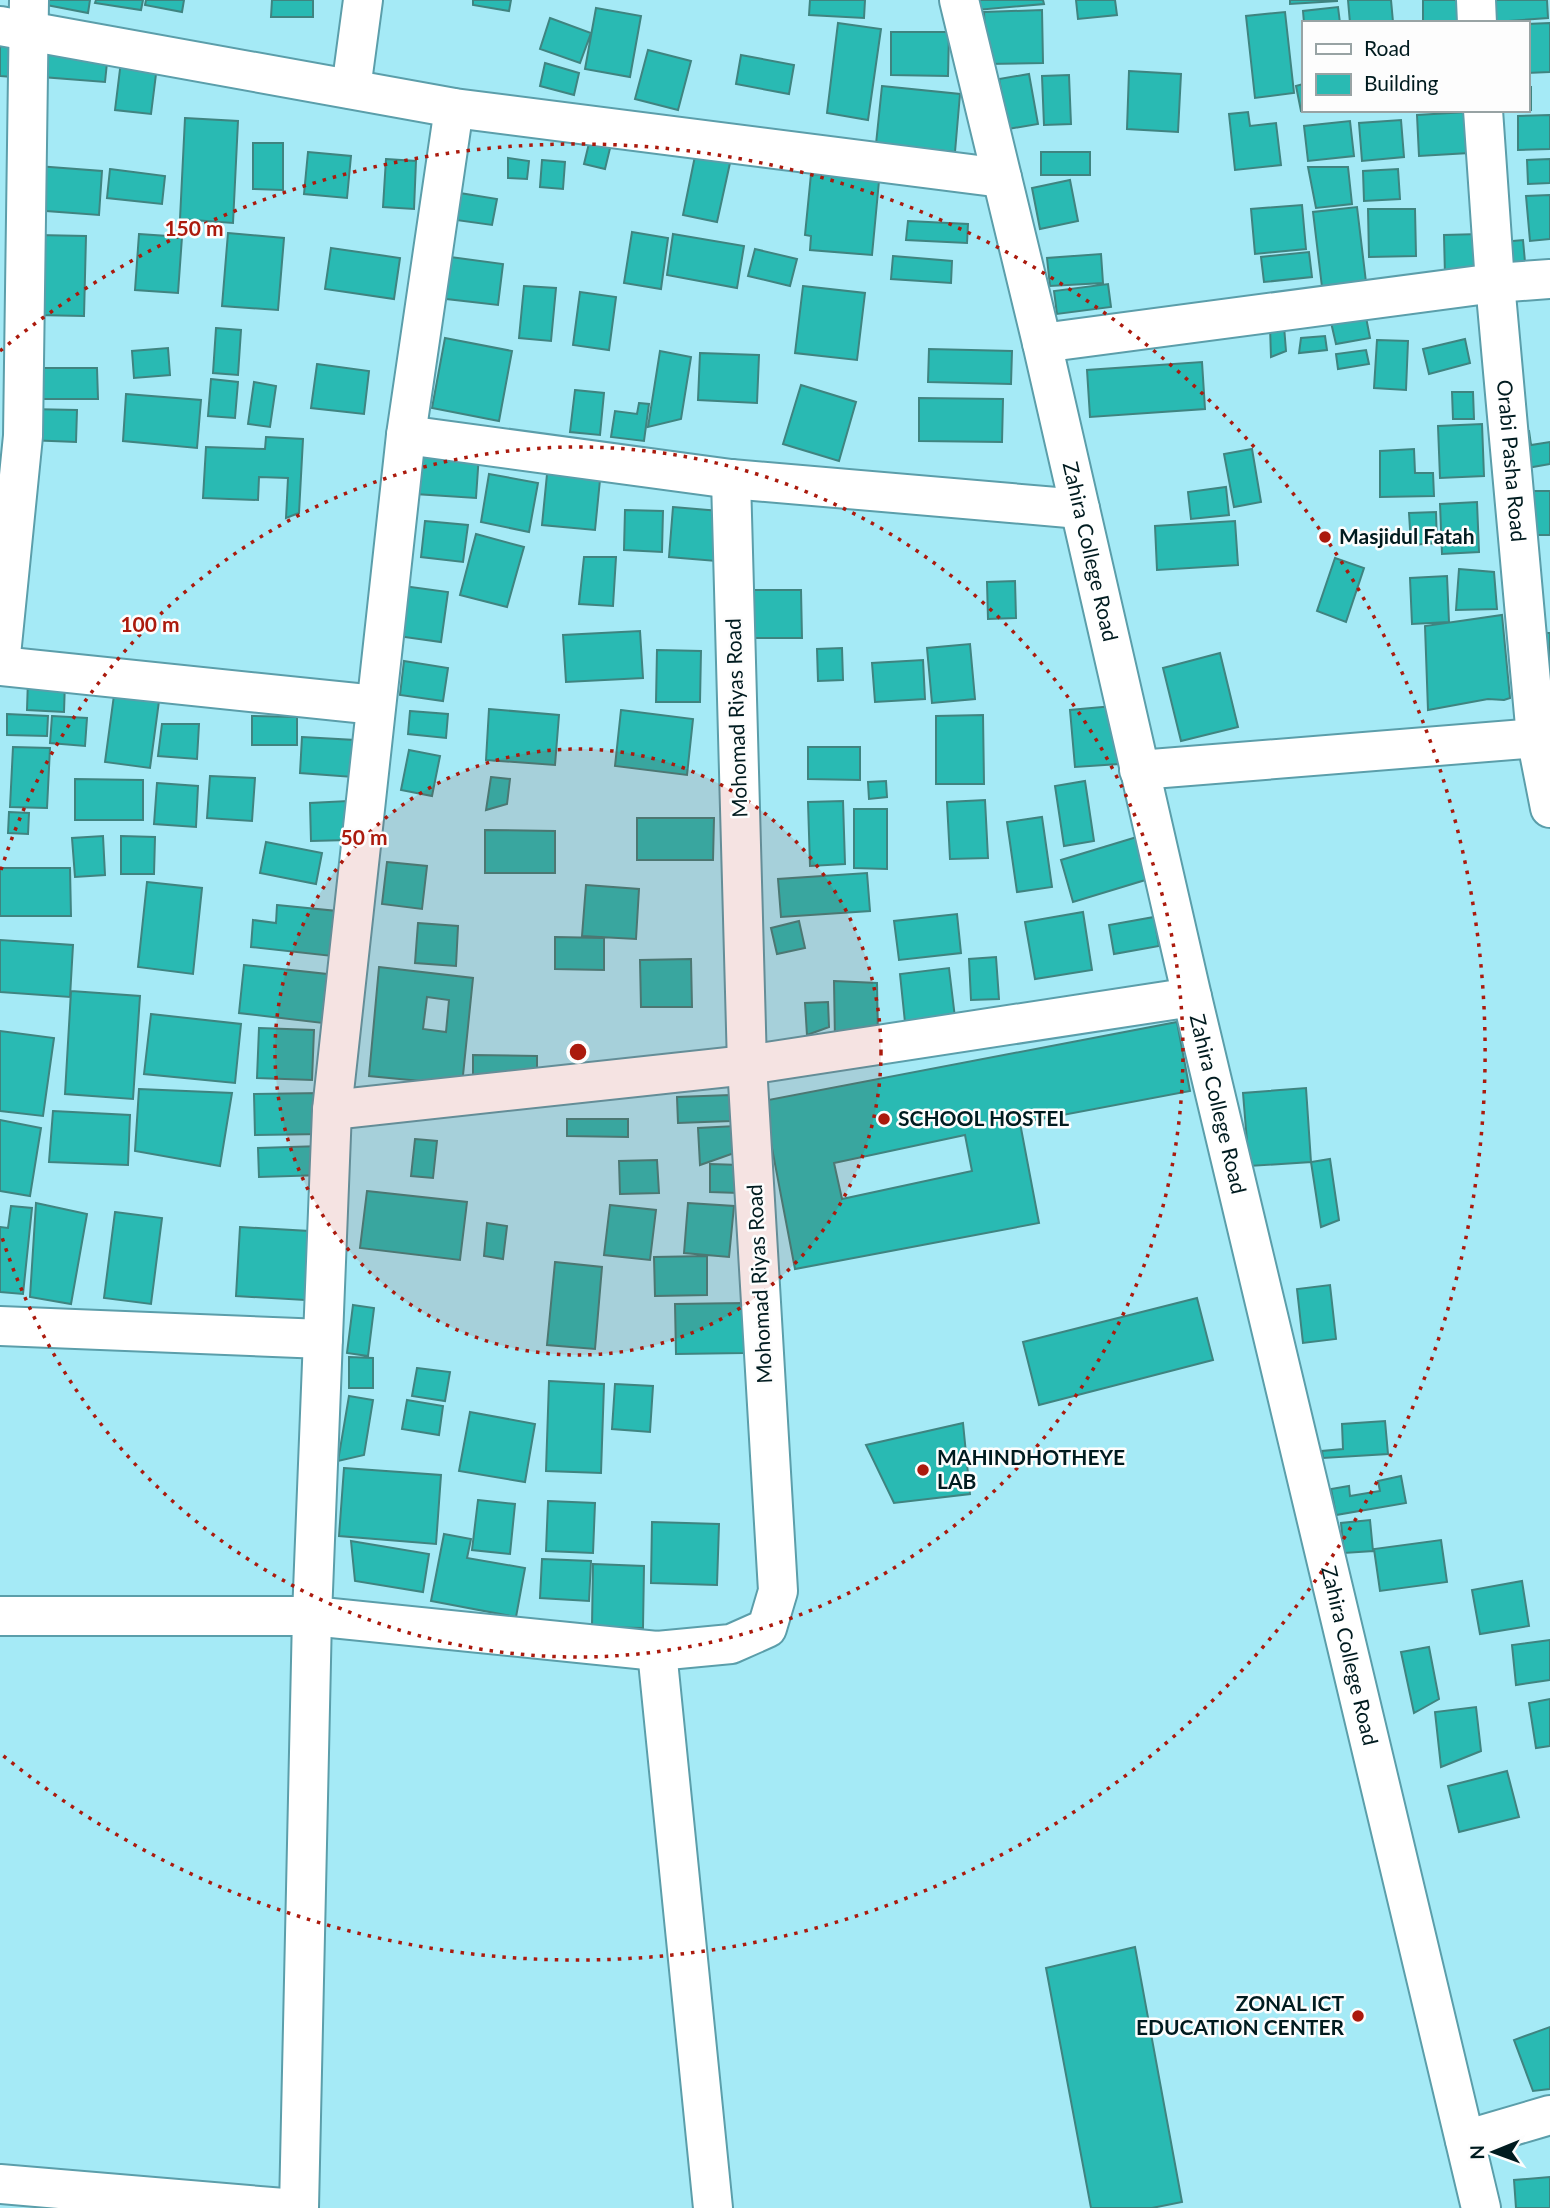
<svg xmlns="http://www.w3.org/2000/svg" width="1550" height="2208" font-family="Lato,sans-serif">
<style>
.building{fill:#29bab3;stroke:#3f8480;stroke-width:2;fill-rule:evenodd}
.lines{fill:none;stroke-linecap:round;stroke-linejoin:round}
.street-casing{stroke:#5b9eaa;stroke-width:42}
.street{stroke:#fff;stroke-width:38}
.ring{fill:none;stroke:#ab1a0d;stroke-width:3.5;stroke-dasharray:3.5 7}
.poi-dot{fill:#ab1a0d;stroke:#fdfdfd;stroke-width:2.5}
.labels{text-anchor:middle;stroke-width:5;stroke-linejoin:round;paint-order:stroke}
.street-label{font-size:21px;fill:#001b1f;stroke:#fdfdfd}
.poi-label{font-size:21px;font-weight:bold;fill:#001b1f;stroke:#fdfdfd;text-anchor:start}
.centre{fill:#ab1a0d;stroke:#fdfdfd;stroke-width:3.5}
.ring-label{font-size:21px;text-anchor:middle;font-weight:bold;fill:#ab1a0d;stroke:#fdfdfd;stroke-width:5;stroke-linejoin:round;paint-order:stroke}
</style>
<rect width="100%" height="100%" fill="#a5eaf6"/>
<path class="building" d="M32,0H90L88,13L31,2Z
M96,0H143L141,10L95,3Z
M146,0H184L182,12L145,5Z
M272,0H313V17H271Z
M473,0H511L509,11L473,5Z
M810,0H865L864,18L809,15Z
M977,0H1043L1044,4L977,10Z
M1076,0H1115L1117,15L1078,19Z
M1290,0H1337V1L1290,4Z
M1348,0H1391L1393,22L1350,23Z
M1423,0H1458V23H1423Z
M1493,0H1547L1548,18L1495,22Z
M1338,7L1340,23H1304L1303,11Z
M596,8L641,16L630,77L585,69Z
M1042,10L1043,63L986,64L984,12Z
M1285,12L1294,93L1255,98L1246,16Z
M550,18L591,33L580,63L540,49Z
M838,23L881,29L868,120L827,113Z
M1550,23V72L1527,73V24Z
M891,32H949L948,76L891,75Z
M0,46L15,47L12,77L0,76Z
M45,47L108,53L105,82L42,77Z
M648,50L691,61L678,110L635,99Z
M122,53L158,58L151,114L115,110Z
M741,55L794,65L789,94L736,84Z
M545,63L579,73L574,95L540,86Z
M1129,71L1181,74L1178,132L1127,129Z
M1029,74L1038,124L1008,129L999,79Z
M1069,75L1071,124L1044,125L1042,76Z
M1303,84L1305,110L1301,111L1296,86Z
M882,86L960,94L955,152L876,144Z
M1527,87H1531V110L1495,112L1527,110Z
M1248,112L1250,126L1276,123L1281,165L1235,170L1229,114Z
M1467,112L1469,153L1419,156L1417,115Z
M1550,115V149L1518,150V116Z
M185,118L238,121L233,223L180,219Z
M1401,120L1404,157L1362,161L1359,123Z
M1350,121L1354,156L1308,161L1304,126Z
M591,135L612,140L605,169L584,164Z
M253,143H283V190L253,189Z
M308,152L351,156L347,198L304,194Z
M1041,152H1090V175H1041Z
M695,156L730,163L717,222L683,215Z
M508,158L529,161L527,179L508,178Z
M386,159L416,161L414,209L383,207Z
M1550,159V183L1528,184L1527,160Z
M542,160L565,162L563,189L540,187Z
M37,166L102,171L99,215L33,210Z
M1308,167H1348L1352,204L1316,208Z
M110,169L165,176L162,204L107,198Z
M1398,169L1400,199L1364,201L1363,171Z
M811,174L879,181L872,255L810,250L811,236L805,235Z
M1070,180L1078,221L1040,229L1032,188Z
M460,193L497,199L492,225L456,220Z
M1550,195V239L1530,241L1526,196Z
M1302,205L1306,249L1255,254L1251,209Z
M1357,207L1366,282L1322,287L1313,212Z
M1368,209H1415L1416,256L1369,257Z
M908,221L968,224L967,243L906,240Z
M632,232L668,238L661,289L624,283Z
M228,233L284,238L278,310L222,306Z
M139,234L182,237L178,293L135,290Z
M673,234L744,246L737,288L667,275Z
M1480,234L1481,274L1445,276L1444,235Z
M37,235L86,236L84,316L35,315Z
M1523,240L1526,273L1506,275L1502,242Z
M331,248L400,258L394,299L325,289Z
M755,249L797,259L790,286L748,276Z
M1309,252L1312,277L1264,282L1261,257Z
M1101,254L1103,283L1050,286L1047,258Z
M443,256L503,264L498,305L438,298Z
M893,256L952,261L951,283L891,279Z
M1108,284L1111,307L1057,314L1054,291Z
M524,286L556,288L551,341L519,338Z
M803,286L865,293L857,360L795,353Z
M580,292L616,297L609,350L573,345Z
M1365,312L1370,338L1336,344L1330,318Z
M1284,326L1286,351L1271,357L1270,327Z
M216,328L241,330L238,375L213,373Z
M1325,336L1327,350L1299,353L1301,338Z
M445,338L512,351L499,421L432,408Z
M1465,339L1470,363L1429,374L1423,349Z
M1377,340L1408,341L1406,390L1374,388Z
M168,348L170,375L134,378L132,351Z
M929,349L1012,351L1011,384L928,382Z
M1366,350L1369,364L1338,369L1336,354Z
M660,351L691,357L681,419L648,427Z
M700,353L759,355L757,403L698,400Z
M1202,362L1205,409L1090,417L1087,370Z
M317,364L369,371L364,414L311,408Z
M42,368H97L98,399H42Z
M211,379L238,382L235,418L208,416Z
M254,382L276,386L270,427L248,424Z
M801,385L856,402L839,461L783,444Z
M575,390L604,393L600,435L570,432Z
M1452,392H1473L1474,419H1453Z
M126,394L201,400L197,448L123,441Z
M919,398L1003,399L1002,442L919,441Z
M639,403L649,404L644,441L611,437L615,411L637,414Z
M28,409L77,410L76,442L27,440Z
M1482,424L1484,476L1440,478L1438,426Z
M1529,431L1531,445L1550,442V464L1527,468L1521,432Z
M266,437L303,439L299,513L286,518L288,478L259,477L258,500L203,498L206,447L265,449Z
M1252,449L1261,502L1234,507L1224,454Z
M1414,449L1415,473H1433L1434,496L1380,497V451Z
M418,451L479,454L476,498L415,494Z
M548,464L601,470L595,530L542,525Z
M489,474L538,483L529,532L481,522Z
M1226,487L1229,515L1191,519L1188,492Z
M1531,491H1550V535H1532Z
M1477,502L1479,552L1442,554L1440,504Z
M673,507L720,511L716,561L669,557Z
M625,510L663,511L662,552L624,550Z
M1436,512L1437,543L1411,545L1409,513Z
M425,521L468,525L463,562L421,557Z
M1235,521L1238,565L1157,570L1155,526Z
M476,534L524,547L507,607L460,595Z
M584,557H616L613,606L579,604Z
M1335,558L1364,568L1346,622L1317,611Z
M1459,569L1494,572L1497,609L1456,610Z
M1447,576L1449,622L1412,624L1410,578Z
M1015,581L1016,618L988,619L987,582Z
M396,585L448,592L441,642L390,635Z
M744,590H801L802,638H744Z
M1502,615L1510,698L1504,700L1488,699L1428,710L1425,626Z
M640,631L643,678L566,682L563,635Z
M1537,633H1550V666L1538,667Z
M970,644L975,699L932,703L927,648Z
M842,648L843,680L818,681L817,649Z
M657,650L701,651L700,702H656Z
M1220,653L1238,727L1181,741L1163,668Z
M923,660L925,699L875,702L872,663Z
M404,661L448,668L443,701L400,695Z
M28,679L65,681L64,712L27,710Z
M114,695L159,701L150,768L105,762Z
M1113,706L1119,764L1075,767L1070,710Z
M489,709L559,715L555,765L486,760Z
M621,710L693,719L687,775L615,766Z
M410,711L448,714L446,738L408,734Z
M7,714L48,716L47,736L7,735Z
M983,715L984,784H936V716Z
M52,716L87,718L85,746L50,743Z
M252,716L297,717V745H252Z
M162,724H199L197,759L158,756Z
M302,737L355,740L353,777L300,773Z
M13,747L50,748L47,808L10,807Z
M808,747H860V780L808,779Z
M409,750L440,756L432,796L401,790Z
M210,776L255,778L252,821L207,818Z
M491,777L510,779L507,804L486,810Z
M75,779L143,780V820H75Z
M886,781L887,797L869,799L868,782Z
M1085,781L1094,841L1064,846L1055,786Z
M157,783L198,786L196,827L154,824Z
M985,800L988,858L950,859L947,802Z
M348,801L349,840L311,841L310,803Z
M843,801L845,864L810,866L808,802Z
M854,809H887V869L854,868Z
M9,812L29,813L28,834L8,833Z
M1042,817L1052,887L1017,892L1007,822Z
M637,818H714L713,860H637Z
M485,830L555,831V873H485Z
M103,836L105,875L75,877L72,838Z
M121,836L155,837L154,874H121Z
M1140,836L1152,878L1073,902L1061,860Z
M266,842L322,853L316,884L260,873Z
M387,862L427,866L422,909L382,904Z
M0,868H70L71,916H0Z
M867,873L870,911L781,917L778,879Z
M147,882L202,888L193,974L138,967Z
M586,885L639,889L636,939L582,936Z
M277,905L337,911L332,956L251,947L253,920L276,923Z
M1083,912L1092,970L1035,979L1025,922Z
M957,914L961,953L899,960L894,921Z
M1154,917L1159,946L1114,954L1109,925Z
M799,921L805,948L777,954L771,928Z
M418,923L458,926L456,966L415,963Z
M555,937L604,938V970L555,969Z
M0,940L73,945L70,997L0,992Z
M996,957L999,999L971,1000L969,959Z
M691,959L692,1007H641L640,960Z
M244,965L336,975L331,1024L239,1013Z
M379,967L473,978L462,1085L369,1076Z
M949,968L956,1026L906,1032L900,974Z
M834,981L877,983L878,1039L835,1041Z
M71,991L140,996L133,1099L65,1094Z
M427,997L449,1000L446,1032L423,1029Z
M828,1002L829,1027L807,1035L805,1003Z
M151,1014L241,1024L235,1083L144,1074Z
M1177,1022L1190,1091L1020,1123L1039,1223L795,1269L763,1101ZM965,1135L972,1171L842,1199L834,1163Z
M259,1028L314,1030L312,1080L257,1078Z
M0,1031L54,1038L43,1116L0,1111Z
M473,1055L537,1056V1081H473Z
M1306,1088L1311,1162L1249,1166L1243,1093Z
M139,1089L232,1093L220,1166L135,1151Z
M322,1093L323,1134L255,1135L254,1094Z
M730,1095L731,1121L678,1123L677,1097Z
M53,1111L130,1115L128,1165L49,1162Z
M567,1119H628V1137L567,1136Z
M0,1120L41,1128L30,1196L0,1191Z
M736,1126L737,1152L700,1165L698,1128Z
M415,1139L437,1141L433,1178L411,1176Z
M322,1146L323,1175L259,1177L258,1148Z
M1330,1159L1339,1220L1321,1227L1311,1162Z
M657,1160L659,1193L620,1194L619,1161Z
M710,1164L740,1165L739,1193L710,1192Z
M367,1191L467,1202L460,1260L360,1248Z
M36,1203L87,1214L71,1304L30,1297Z
M688,1203L734,1206L729,1257L684,1253Z
M610,1205L656,1210L650,1260L604,1255Z
M11,1206L32,1208L23,1294L0,1292V1227L8,1228Z
M115,1212L162,1218L151,1304L104,1298Z
M487,1223L507,1226L503,1259L484,1256Z
M240,1227L309,1231L305,1300L236,1296Z
M707,1256V1295L655,1296L654,1257Z
M555,1262L602,1267L595,1349L547,1345Z
M1330,1285L1336,1339L1303,1343L1297,1289Z
M1197,1298L1213,1360L1039,1405L1023,1342Z
M744,1303V1353L676,1354L675,1304Z
M353,1305L374,1308L368,1356L347,1353Z
M349,1357L373,1358V1388H349Z
M417,1368L450,1372L445,1401L412,1396Z
M549,1381L604,1384L601,1473L546,1471Z
M615,1384L653,1386L650,1432L612,1429Z
M349,1396L373,1400L364,1455L338,1461Z
M407,1400L443,1406L439,1435L402,1429Z
M470,1412L535,1424L525,1482L459,1471Z
M1385,1421L1388,1454L1323,1458L1322,1451L1343,1449L1342,1424Z
M963,1423L970,1494L894,1503L866,1445Z
M344,1468L441,1475L436,1544L339,1536Z
M1401,1476L1406,1503L1336,1515L1331,1489L1349,1486L1350,1496L1380,1491L1378,1481Z
M478,1500L515,1504L510,1554L472,1550Z
M548,1501L595,1503L593,1553L546,1551Z
M1370,1520L1373,1551L1344,1553L1341,1523Z
M652,1522L719,1524L717,1585L651,1583Z
M444,1534L471,1539L467,1558L525,1568L516,1617L431,1601Z
M1441,1540L1447,1582L1380,1591L1374,1549Z
M351,1541L429,1554L423,1592L355,1581Z
M542,1559L591,1561L589,1601L540,1598Z
M593,1564L644,1566L643,1628L592,1627Z
M1522,1581L1529,1626L1480,1634L1472,1590Z
M1550,1640V1680L1516,1685L1512,1645Z
M1429,1647L1439,1699L1414,1713L1401,1652Z
M1550,1699V1746L1536,1748L1529,1703Z
M1476,1707L1481,1751L1441,1767L1435,1712Z
M1507,1771L1519,1817L1459,1832L1448,1786Z
M1135,1947L1182,2202L1152,2208H1091L1046,1968Z
M1550,2027V2089L1533,2091L1514,2040Z
M1550,2177V2208H1516L1514,2180Z"/>
<g class="lines">
<defs>
<g id="street">
<path id="s1" d="M959,0L1042,343L1192,997L1481,2208"/>
<path d="M1476,0L1477,23"/>
<path d="M0,26L454,108L1002,178"/>
<path d="M351,89L363,0"/>
<path id="s2" d="M1483,110L1495,283L1536,737L1550,808"/>
<path d="M1042,343L1495,283L1550,279"/>
<path d="M406,435L731,479L1080,509"/>
<path d="M0,665L23,436L29,0"/>
<path d="M0,666L376,705"/>
<path d="M1139,770L1550,737"/>
<path d="M332,1110L747,1065L1192,997"/>
<path d="M0,1326L323,1339"/>
<path d="M0,1616H312L657,1651L731,1644L767,1628L778,1591L747,1065L731,479"/>
<path d="M657,1651L713,2208"/>
<path d="M1465,2140L1550,2115"/>
<path d="M0,2184L284,2208"/>
<path d="M299,2208L312,1616L332,1110L406,435L454,108"/>
</g>
</defs>
<use href="#street" class="street-casing"/>
<use href="#street" class="street"/>
</g>
<circle cx="578" cy="1052" r="303" fill="#ab1a0d" fill-opacity=".12"/>
<g class="ring">
<circle cx="578" cy="1052" r="303"/>
<path d="M1 870A605 605 0 1 1 1 1234"/>
<path d="M0 351A908 908 0 1 1 0 1753"/>
</g>
<g class="poi-dot">
<circle cx="1325" cy="537" r="7"/>
<circle cx="884" cy="1119" r="7"/>
<circle cx="923" cy="1470" r="7"/>
<circle cx="1358" cy="2016" r="7"/>
</g>
<g class="labels">
<g class="street-label">
<text dy="7" stroke="none"><textPath href="#s2" startOffset="352">Orabi Pasha Road</textPath></text>
<text dy="7" stroke="none"><textPath href="#s1" startOffset="567">Zahira College Road</textPath></text>
<text transform="translate(737 718) rotate(-92)" y="7">Mohomad Riyas Road</text>
<text dy="7" stroke="none"><textPath href="#s1" startOffset="1134">Zahira College Road</textPath></text>
<text transform="translate(760 1284) rotate(-93)" y="7">Mohomad Riyas Road</text>
<text dy="7" stroke="none"><textPath href="#s1" startOffset="1701">Zahira College Road</textPath></text>
</g>
<g class="poi-label">
<text x="1339" y="544">Masjidul Fatah</text>
<text x="898" y="1126">SCHOOL HOSTEL</text>
<text x="937" y="1465">MAHINDHOTHEYE<tspan x="937" dy="24">LAB</tspan></text>
<text x="1344" y="2011" text-anchor="end">ZONAL ICT<tspan x="1344" dy="24">EDUCATION CENTER</tspan></text>
</g>
</g>
<circle cx="578" cy="1052" r="10" class="centre"/>
<g class="ring-label">
<text x="194" y="236">150 m</text>
<text x="150" y="632">100 m</text>
<text x="364" y="845">50 m</text>
</g>
<rect x="1302" y="21" width="228" height="91" fill="#fdfdfd" stroke="#98a3a4" stroke-width="2"/>
<rect x="1316" y="44" width="35" height="10" fill="#ffffff" stroke="#98a3a4" stroke-width="2"/>
<text x="1364" y="56" font-size="21" fill="#001b1f">Road</text>
<rect x="1316" y="74" width="35" height="21" fill="#29bab3" stroke="#98a3a4" stroke-width="2"/>
<text x="1364" y="91" font-size="21" fill="#001b1f">Building</text>
<g transform="translate(1494 2152) rotate(269)" stroke="#fdfdfd" stroke-width="5" paint-order="stroke">
<path d="M0-5L12 26L0 18L-12 26Z" fill="#001b1f"/>
<text y="-10" font-size="19" font-weight="bold" text-anchor="middle" fill="#001b1f">N</text>
</g>
</svg>
